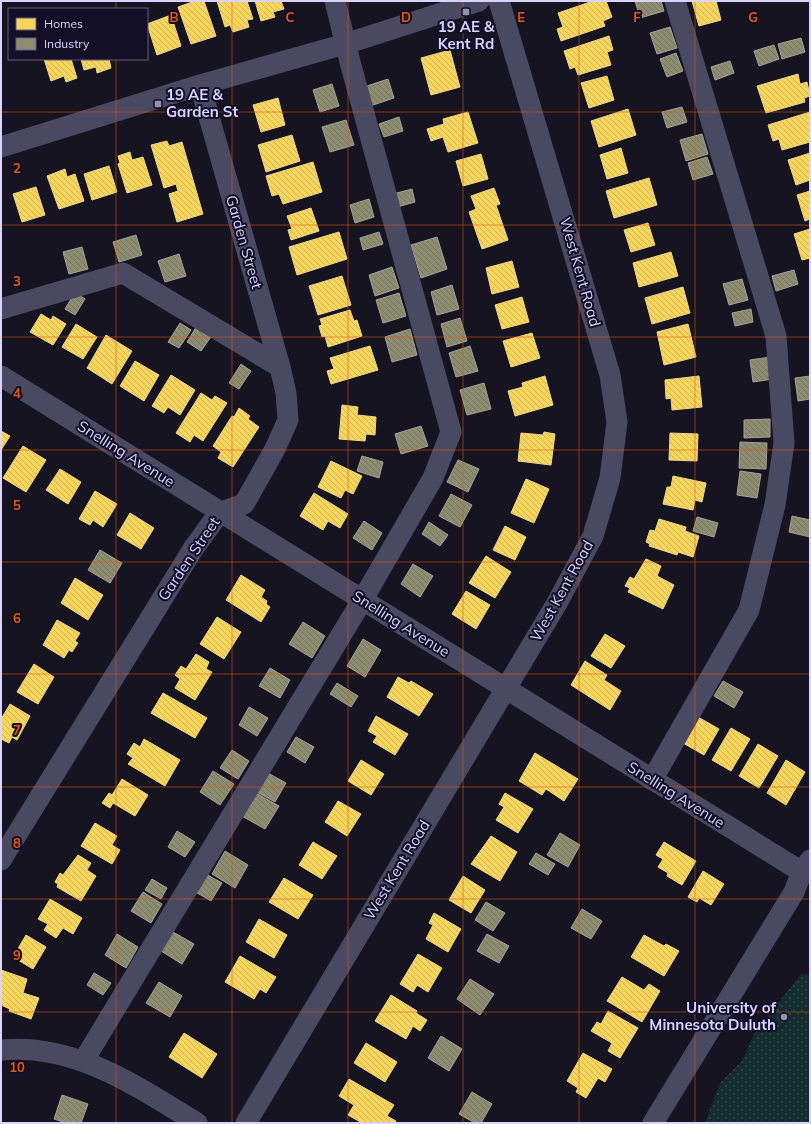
<svg xmlns="http://www.w3.org/2000/svg" width="811" height="1124" font-family="Mulish,sans-serif">
<style>
.garden{fill:url(#garden-dots)}
.homes{fill:url(#homes-back-hatch);stroke:#edd58d}
.industry{fill:url(#industry-back-hatch);stroke:#a3a29a}
.lines{fill:none;stroke-linecap:round;stroke-linejoin:round}
.minor{stroke:#4a4962;stroke-width:21}
.grid{fill:none;stroke:#e8590c;stroke-width:1;stroke-opacity:0.55}
.poi-dot{fill:#9591b1;stroke:#130f26;stroke-width:1.5}
.labels{text-anchor:middle;stroke-width:4;stroke-linejoin:round;paint-order:stroke}
.poi-label{font-size:15px;font-weight:bold;fill:#d9d4ff;stroke:#130f26}
.street-label{font-size:15px;fill:#d9d4ff;stroke:#130f26}
.grid-label{font-size:13px;text-anchor:middle;font-weight:bold;fill:#e8590c;stroke:#130f26;stroke-width:4;stroke-linejoin:round;paint-order:stroke}
</style>
<defs>
<pattern id="garden-dots" width="8" height="8" patternUnits="userSpaceOnUse"><rect width="8" height="8" fill="#132c2d"/><path d="M2 2h.1M6 6h.1" fill="none" stroke="#354a4c" stroke-width="1.8" stroke-linecap="round"/></pattern>
<pattern id="homes-back-hatch" width="6" height="6" patternUnits="userSpaceOnUse"><rect width="6" height="6" fill="#f6d55c"/><path d="M-1 5l2 2M0 0l6 6M5-1l2 2" fill="none" stroke="#d2b759"/></pattern>
<pattern id="industry-back-hatch" width="6" height="6" patternUnits="userSpaceOnUse"><rect width="6" height="6" fill="#8c8c6e"/><path d="M-1 5l2 2M0 0l6 6M5-1l2 2" fill="none" stroke="#767564"/></pattern>
</defs>
<rect width="100%" height="100%" fill="#161421"/>
<path class="garden" d="M801,974L810,975V1123H705L720,1083L742,1061L755,1032Z"/>
<path class="homes" d="M195,1H204L216,36L191,44L178,7Z
M217,1H247L253,19L247,20L249,27L233,32L230,25L225,27Z
M255,1H281L284,9L273,12L275,17L261,21Z
M593,1H606L612,17L603,21L605,26L561,41L557,29L563,27L558,13Z
M692,1H716L721,20L699,26Z
M171,15L181,46L157,55L147,24Z
M609,36L613,50L607,52L611,65L578,75L575,67L570,69L564,51Z
M450,50L460,87L431,95L421,58Z
M44,59H71L77,78L66,82L64,76L51,81Z
M81,59H109L111,68L97,73L96,67L84,70Z
M798,74L800,84L807,82L810,96L804,98L805,102L766,113L757,86Z
M607,76L614,100L589,108L581,83Z
M278,98L285,125L261,132L253,105Z
M628,109L636,135L599,147L591,121Z
M468,112L478,143L448,152L443,137L431,141L427,129L444,124L443,119Z
M810,112V142L782,150L779,139L773,141L768,125Z
M292,135L300,161L266,172L258,145Z
M167,141L169,146L182,142L203,214L177,222L169,194L178,191L176,184L164,188L151,145Z
M621,148L628,173L607,179L600,155Z
M130,152L132,160L143,157L152,185L127,193L118,164L120,163L118,156Z
M810,153V180L796,185L788,160Z
M481,154L488,179L463,186L456,161Z
M313,162L322,192L283,204L279,194L272,196L266,176Z
M109,166L117,192L92,200L84,174Z
M65,169L67,177L75,174L84,201L59,209L47,176Z
M649,178L657,205L614,218L606,191Z
M36,187L45,215L22,222L13,194Z
M494,188L500,204L496,205L508,240L482,249L469,212L476,209L471,196Z
M810,191V219L805,221L797,195Z
M311,208L319,231L291,240L288,230L292,229L287,216Z
M648,223L655,245L631,252L624,230Z
M810,229V258L802,260L794,234Z
M339,232L347,259L297,275L289,247Z
M671,252L678,276L639,287L633,263Z
M512,261L519,287L492,294L486,268Z
M342,276L351,305L318,315L309,286Z
M683,287L690,313L652,324L645,298Z
M522,297L529,322L502,329L495,305Z
M350,310L354,321L357,320L362,336L328,347L325,336L322,337L319,326L322,325L320,319Z
M41,314L51,320L53,316L66,324L53,345L30,332Z
M76,324L97,337L83,359L62,347Z
M688,324L696,357L664,365L657,332Z
M532,333L540,358L511,367L503,341Z
M106,335L132,351L112,384L87,368Z
M370,346L378,370L331,384L327,371L334,369L330,358Z
M135,361L159,375L144,401L120,386Z
M171,375L195,390L180,415L168,407L164,413L152,406Z
M545,376L553,405L515,416L508,391L523,387L522,383Z
M699,376L702,407L672,410L671,398L666,399L665,380Z
M201,393L212,400L215,396L227,403L203,441L194,435L190,442L176,433Z
M342,405L358,407L357,415L376,417L375,435L366,434L365,441L339,439Z
M239,408L250,416L248,419L259,427L233,467L218,458L221,452L213,446L232,416L234,417Z
M1,431L10,436L1,450Z
M544,432L555,434L551,465L518,461L521,433L543,435Z
M670,433L698,434L697,461L669,460Z
M23,446L46,460L26,492L3,478Z
M331,461L362,476L353,494L345,490L341,498L318,487Z
M60,469L81,482L68,504L46,490Z
M673,476L706,483L702,502L695,500L693,510L663,504L667,487H671Z
M526,479L549,489L534,523L511,513Z
M95,491L117,504L103,527L93,520L90,525L79,519Z
M314,493L348,514L340,528L328,521L323,530L300,516Z
M130,513L154,528L141,549L117,535Z
M659,519L686,527L685,531L699,536L693,557L678,552L677,555L649,546L650,544L646,542L650,530L655,531Z
M505,526L526,537L515,560L493,550Z
M486,556L511,572L495,598L469,583Z
M646,559L661,566L657,576L674,585L663,609L628,592L630,588L625,586L630,577L634,579Z
M241,575L265,590L261,597L267,601L266,604L270,607L261,622L226,600Z
M75,578L103,595L88,620L61,603Z
M466,591L490,605L476,629L452,614Z
M217,617L241,632L224,659L200,644Z
M57,620L80,633L75,641L78,643L72,652L69,650L64,658L43,645Z
M605,634L625,646L611,668L591,656Z
M196,654L209,662L206,669L212,672L195,700L175,688L180,679L175,675L181,666L186,669Z
M585,661L607,675L604,680L621,691L610,710L571,685Z
M34,664L54,677L38,704L17,692Z
M398,677L409,683L411,681L433,694L419,716L387,697Z
M163,693L207,718L195,738L151,713Z
M10,704L30,716L17,740L12,737L9,743L1,739V719Z
M376,716L408,734L395,755L373,742L377,736L368,731Z
M698,717L719,729L704,755L683,743Z
M731,728L750,739L731,771L712,760Z
M144,739L180,760L165,786L128,764L133,758L127,754L134,743L140,747Z
M758,744L778,756L759,788L739,776Z
M535,753L578,779L564,801L546,789L542,795L519,781Z
M361,760L384,774L371,795L348,781Z
M786,760L805,772L786,805L767,793Z
M122,779L148,795L135,816L113,803L110,808L102,803L109,793L112,795Z
M505,793L533,809L518,833L496,820L504,807L499,804Z
M338,801L361,814L347,836L325,822Z
M95,823L117,836L112,845L120,850L112,864L81,846Z
M491,836L517,852L500,881L471,864Z
M313,842L337,856L322,879L299,865Z
M664,842L696,861L682,885L667,876L668,873L658,867L663,859L656,855Z
M78,855L91,863L87,870L96,876L81,901L57,887L58,884L55,882L60,873L63,875Z
M703,871L724,884L711,905L699,898L697,902L688,897Z
M463,876L485,890L471,913L449,900Z
M284,878L313,895L298,919L269,902Z
M50,899L82,918L73,934L63,928L56,938L44,930L48,924L38,919Z
M434,913L461,929L448,952L426,939L433,925L429,923Z
M259,919L287,935L274,958L246,942Z
M26,935L46,947L33,969L13,957Z
M644,935L664,946L666,944L679,951L664,976L631,957Z
M418,954L442,968L428,992L417,985L413,992L400,984Z
M240,956L276,977L266,993L260,989L254,999L225,982Z
M1,970L27,979L23,993L39,998L31,1019L9,1011L10,1009L1,1005Z
M622,977L644,990L649,984L660,991L642,1022L607,1001Z
M391,995L417,1011L416,1013L427,1020L420,1031L413,1026L406,1039L375,1021Z
M608,1011L638,1028L620,1058L608,1051L612,1043L591,1031L597,1022L601,1024Z
M184,1033L217,1054L202,1078L169,1057Z
M366,1043L397,1062L385,1082L354,1063Z
M583,1053L612,1069L605,1082L598,1078L586,1098L576,1092L578,1088L567,1081Z
M349,1079L394,1105L387,1116L396,1121L395,1123H362L348,1115L354,1105L339,1096Z"/>
<path class="industry" d="M635,1H661L664,11L640,18Z
M670,27L677,48L657,54L650,33Z
M801,38L805,52L782,59L778,44Z
M774,45L779,59L759,66L754,51Z
M676,53L683,71L667,77L660,59Z
M730,61L734,73L715,80L711,67Z
M388,79L394,98L370,106L364,87Z
M332,84L339,106L320,112L313,90Z
M682,107L687,122L667,128L662,112Z
M399,117L403,131L384,137L379,124Z
M346,120L354,145L330,152L322,127Z
M702,134L708,154L686,161L680,140Z
M707,157L713,174L693,180L688,163Z
M412,189L415,202L397,207L393,194Z
M369,199L374,217L355,223L350,205Z
M379,232L383,244L363,250L360,238Z
M136,235L142,255L119,262L113,242Z
M437,237L447,269L421,278L411,245Z
M82,247L88,269L69,274L63,252Z
M179,254L186,276L165,282L158,261Z
M392,267L399,288L375,296L369,275Z
M794,270L798,284L776,291L772,276Z
M742,279L748,300L729,305L723,284Z
M452,285L459,309L437,315L431,292Z
M75,292L85,299L75,315L65,309Z
M399,293L406,316L383,323L376,300Z
M751,309L753,322L735,326L732,313Z
M460,318L467,341L447,347L441,324Z
M180,323L191,330L179,348L168,342Z
M198,324L213,334L201,351L187,342Z
M410,329L417,355L392,362L385,337Z
M470,346L478,371L456,377L449,353Z
M770,357L773,379L753,382L750,360Z
M241,364L251,371L239,389L229,383Z
M810,376V399L798,401L795,378Z
M484,383L491,409L467,415L460,390Z
M770,419V437L744,438V420Z
M421,426L428,446L401,454L395,434Z
M740,442L767,443L766,469L739,468Z
M362,456L383,462L379,478L357,471Z
M458,460L479,469L468,492L447,482Z
M740,471L761,474L757,498L737,495Z
M451,494L472,505L460,527L439,516Z
M792,516L810,520V537L789,532Z
M697,517L718,523L714,537L693,531Z
M364,521L382,533L372,550L353,538Z
M429,522L448,535L440,546L422,534Z
M100,550L122,563L110,583L88,570Z
M413,564L433,576L420,597L401,584Z
M303,622L325,636L312,658L289,644Z
M363,639L381,650L365,677L347,666Z
M270,668L290,680L280,698L259,686Z
M723,681L743,692L734,708L714,696Z
M337,683L358,696L351,707L330,694Z
M249,707L268,718L257,736L239,725Z
M296,737L314,747L305,763L287,752Z
M232,750L249,761L238,779L220,768Z
M213,771L234,784L220,805L200,792Z
M266,772L286,783L275,802L255,791Z
M254,792L279,806L265,829L240,815Z
M177,831L195,842L185,857L168,847Z
M560,833L580,845L568,867L547,855Z
M225,851L248,865L235,888L212,874Z
M536,853L555,864L548,875L529,864Z
M204,873L222,883L211,901L194,891Z
M152,879L167,888L161,899L145,890Z
M143,892L162,904L151,923L131,911Z
M486,902L505,913L493,931L475,920Z
M582,909L602,921L591,939L571,928Z
M173,932L194,944L182,964L161,951Z
M117,934L138,947L126,968L105,955Z
M487,934L509,946L499,963L477,951Z
M94,973L111,983L103,995L87,985Z
M470,979L494,994L480,1015L457,999Z
M159,982L182,996L170,1017L146,1003Z
M441,1036L462,1049L449,1071L428,1058Z
M472,1092L492,1104L481,1123H475L459,1114Z
M62,1095L88,1104L81,1123H66L54,1119Z"/>
<g class="lines">
<path class="minor" d="M1,147L200,85L345,44L479,1
M1,309L123,273L280,367
M1,376L802,872
M652,780L749,610L775,505L784,443L776,336L675,1
M1,860L193,549L219,513L244,504L275,449L288,420L286,393L280,367L200,85
M1,1050C75,1043 136,1086 197,1123
M84,1060L363,599L433,478L451,432L350,62L335,1
M246,1123L557,603L593,536L610,478L617,422L610,375L499,1
M653,1123L794,892L802,872L810,860"/>
</g>
<path class="grid" d="M116,1V9M232,1V1123M348,1V1123M463,1V1123M579,1V1123M695,1V1123M116,59V1123M1,112H810M1,225H810M1,337H810M1,450H810M1,562H810M1,674H810M1,787H810M1,899H810M1,1012H810"/>
<g class="poi-dot">
<rect x="462" y="8" width="8" height="8" rx="2"/>
<rect x="154" y="100" width="8" height="8" rx="2"/>
<circle cx="784" cy="1017" r="4"/>
</g>
<g class="labels">
<g class="poi-label">
<text x="466" y="32">19 AE &amp;<tspan x="466" dy="17">Kent Rd</tspan></text>
<text x="166" y="100" text-anchor="start">19 AE &amp;<tspan x="166" dy="17">Garden St</tspan></text>
<text x="776" y="1013" text-anchor="end">University of<tspan x="776" dy="17">Minnesota Duluth</tspan></text>
</g>
<g class="street-label">
<text transform="translate(244 242) rotate(74)" y="5">Garden Street</text>
<text transform="translate(580 272) rotate(74)" y="5">West Kent Road</text>
<text transform="translate(126 454) rotate(32)" y="5">Snelling Avenue</text>
<text transform="translate(189 559) rotate(-56)" y="5">Garden Street</text>
<text transform="translate(562 591) rotate(-61)" y="5">West Kent Road</text>
<text transform="translate(401 624) rotate(32)" y="5">Snelling Avenue</text>
<text transform="translate(676 795) rotate(32)" y="5">Snelling Avenue</text>
<text transform="translate(397 870) rotate(-59)" y="5">West Kent Road</text>
</g>
</g>
<g class="grid-label">
<text x="174" y="22">B</text>
<text x="290" y="22">C</text>
<text x="406" y="22">D</text>
<text x="521" y="22">E</text>
<text x="637" y="22">F</text>
<text x="753" y="22">G</text>
<text x="17" y="173">2</text>
<text x="17" y="286">3</text>
<text x="17" y="398">4</text>
<text x="17" y="510">5</text>
<text x="17" y="623">6</text>
<text x="17" y="735">7</text>
<text x="17" y="848">8</text>
<text x="17" y="960">9</text>
<text x="17" y="1072">10</text>
</g>
<rect width="811" height="1124" fill="none" stroke="#d9d4ff" stroke-width="4"/>
<rect x="8" y="8" width="140" height="52" fill="#130f26" stroke="#625e7d"/>
<rect x="16" y="18" width="20" height="12" fill="#f6d55c" stroke="#625e7d"/>
<text x="44" y="28" font-size="12" fill="#d9d4ff">Homes</text>
<rect x="16" y="38" width="20" height="12" fill="#8c8c6e" stroke="#625e7d"/>
<text x="44" y="48" font-size="12" fill="#d9d4ff">Industry</text>
</svg>
